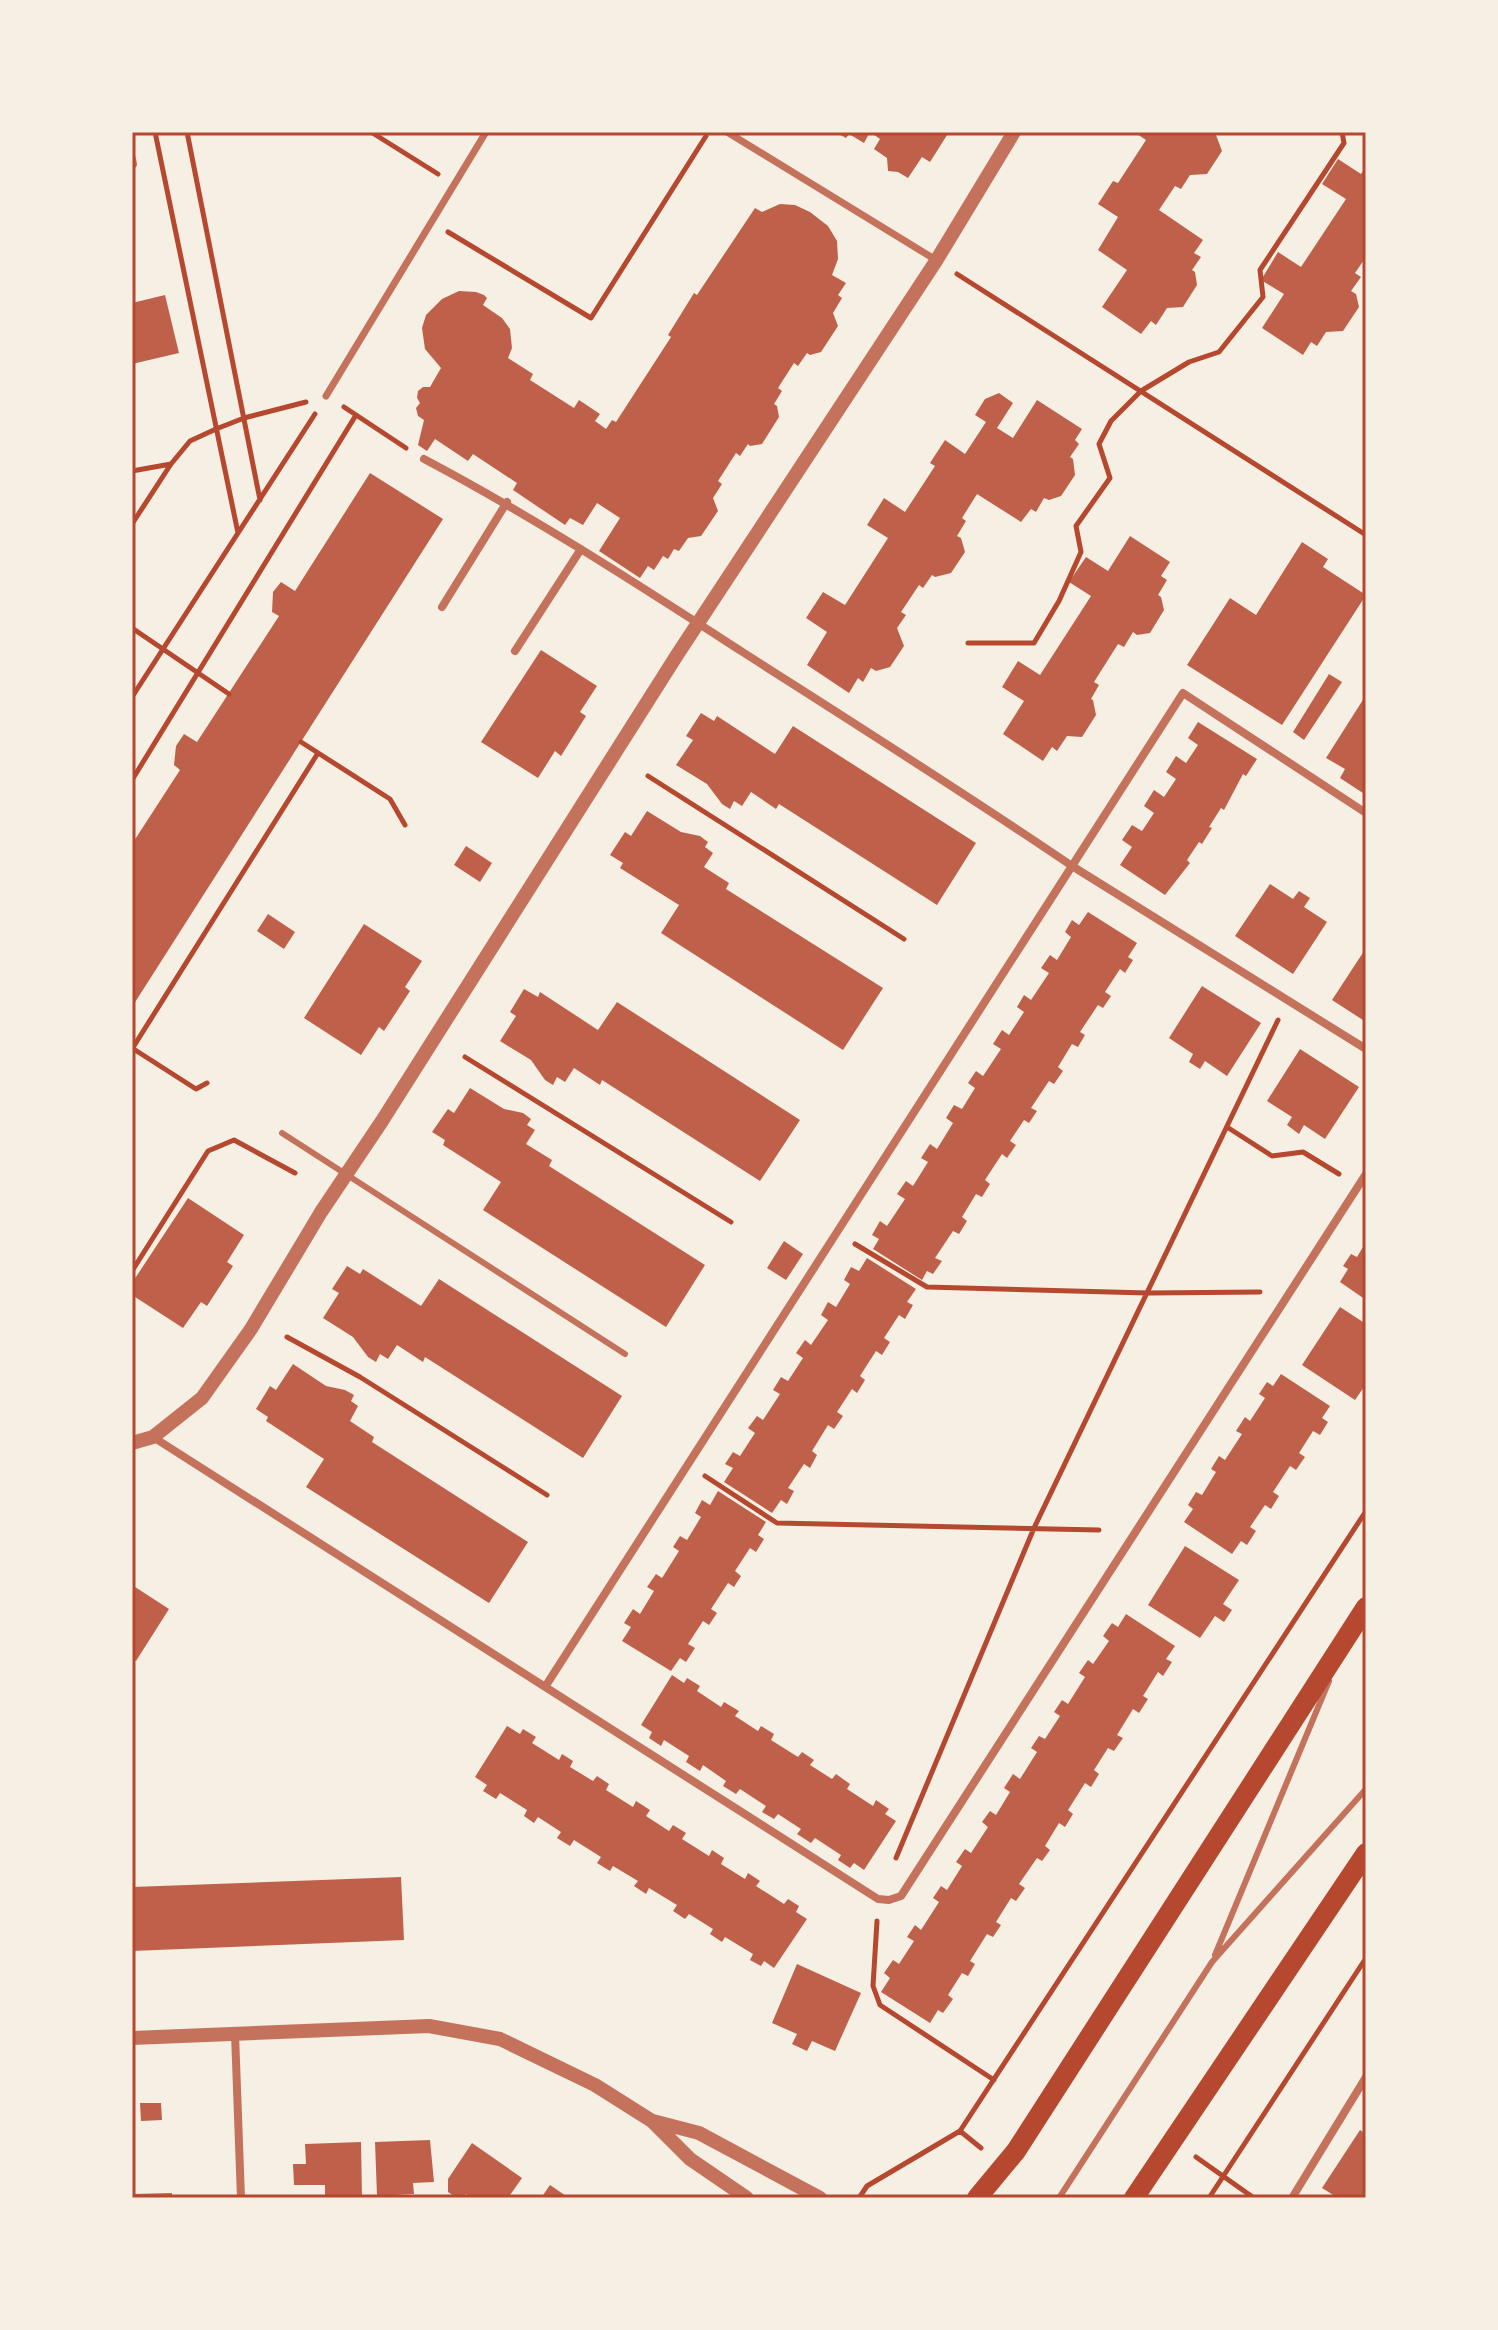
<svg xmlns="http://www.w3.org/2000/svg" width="1498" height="2330" font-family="'Exo 2',sans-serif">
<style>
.building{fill:#bf614a}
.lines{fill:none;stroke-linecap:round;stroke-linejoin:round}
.path{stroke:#b5482f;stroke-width:5}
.service{stroke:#c5725c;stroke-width:6}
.pedestrian{stroke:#c5725c;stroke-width:7}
.minor{stroke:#c5725c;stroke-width:8}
.tertiary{stroke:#c5725c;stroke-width:14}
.primary{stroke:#b5482f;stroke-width:20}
.neatline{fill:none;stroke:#b5482f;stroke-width:3}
</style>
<rect width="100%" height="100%" fill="#f6efe4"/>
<path class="building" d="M835,132H949L930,162L922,157L908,178L898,172L888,171L887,158L874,149L880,139L870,132L864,143L849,134L846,138Z
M1134,132H1218L1216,135L1222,151L1207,174L1190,175L1181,189L1175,186L1159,210L1203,240L1194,253L1201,257L1192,270L1195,272L1197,285L1183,307L1167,308L1156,325L1151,321L1141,334L1102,307L1127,270L1098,250L1118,217L1098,204L1113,181L1118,183L1146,140Z
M1338,159L1361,174L1366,166V257L1355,273L1361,277L1351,291L1356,294L1359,307L1343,331L1326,332L1317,346L1311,342L1303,355L1262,328L1284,294L1261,280L1278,252L1301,267L1346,199L1322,184Z
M780,204L795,205L810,212L828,226L837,241L838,259L832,275L846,283L838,295L842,298L833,313L838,326L821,352L810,355L807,353L798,366L794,363L778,388L782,391L774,404L777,406L779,417L762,444L750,446L748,444L740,456L736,453L718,481L722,484L713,498L718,511L701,536L688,538L679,551L674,549L668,559L663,556L654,570L648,566L640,578L599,551L620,518L597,503L583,525L570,518L565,525L513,490L517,483L473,454L468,461L435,439L427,451L418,445L424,420L418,416L416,408L420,403L417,398L418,391L423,387H430L441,368L425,349L422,328L426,315L442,299L459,291L476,292L484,295L487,298L483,305L502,318L510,329L512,348L508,358L533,374L530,380L574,408L579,400L600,414L595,421L606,429L612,420L616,422L671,337L668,335L694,293L697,295L755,208L762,212Z
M165,295L179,353L132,364V303Z
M999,393L1013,403L997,428L1013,438L1037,400L1082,429L1075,440L1079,444L1070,457L1073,459L1075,475L1061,496L1049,500L1044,498L1036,512L1031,509L1021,522L977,494L962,518L966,521L957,536L961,538L965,552L951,573L935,577L932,575L923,588L919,585L901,612L906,615L897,628L904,646L890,667L876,671L871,668L863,682L858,678L849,693L807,665L827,632L806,618L823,592L845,605L888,538L867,525L884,498L905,512L935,466L930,463L945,440L965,454L986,422L975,415L985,399Z
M370,473L443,519L132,1007V844L180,770L174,765L176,746L184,734L197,742L279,616L272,612L273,592L281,582L295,591Z
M1130,536L1170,562L1161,576L1167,580L1158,595L1161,597L1164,610L1150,633L1137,635L1133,632L1124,647L1118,644L1094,682L1099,685L1091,699L1093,700L1096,715L1082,737L1067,736L1057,751L1052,747L1043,761L1003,734L1024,701L1002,687L1018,661L1040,675L1091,596L1069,582L1086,557L1108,571Z
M1302,542L1328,559L1323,567L1366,595L1282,725L1187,665L1230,598L1256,615Z
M541,650L597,686L580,712L586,716L561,756L555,751L538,778L481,742Z
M1329,674L1342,682L1304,740L1293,732Z
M1366,695V795L1340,778L1345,769L1326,758Z
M701,713L714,721L717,716L775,754L793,726L976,843L937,905L779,804L776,809L751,792L742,806L734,801L730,809L722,804L707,784L676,765L693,740L686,736Z
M1198,722L1257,759L1246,776L1243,774L1224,810L1221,808L1209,827L1212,828L1202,844L1199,842L1187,860L1190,863L1165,895L1120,865L1132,847L1122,840L1132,825L1142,831L1154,813L1144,806L1154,790L1164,797L1176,779L1166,772L1176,756L1186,763L1198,745L1188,738Z
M647,811L681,832L700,836L708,842L705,847L713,853L704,867L729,883L726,889L883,988L843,1050L661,933L679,905L620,868L623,863L610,855L625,832L631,836Z
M466,846L492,863L480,882L454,865Z
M1270,884L1293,899L1299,891L1310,898L1304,907L1327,922L1293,974L1235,936Z
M1088,912L1137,943L1128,957L1133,960L1125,973L1120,969L1105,992L1111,996L1103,1008L1098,1005L1080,1032L1085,1035L1078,1047L1072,1044L1058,1067L1063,1071L1054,1084L1049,1081L1031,1108L1037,1111L1029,1123L1024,1120L1010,1141L1016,1145L1007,1158L1002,1154L985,1180L990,1184L982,1197L976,1194L962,1217L967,1221L959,1234L953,1231L935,1258L942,1261L933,1274L927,1271L922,1280L873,1249L879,1239L872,1235L880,1221L887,1226L905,1199L897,1194L906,1181L913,1186L928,1162L921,1158L930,1144L937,1149L953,1123L946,1118L954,1105L962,1109L975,1088L968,1083L976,1071L983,1076L1001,1049L993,1044L1002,1030L1009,1035L1024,1012L1017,1007L1024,995L1031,1000L1049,973L1041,968L1050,955L1057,960L1071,937L1065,932L1072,920L1079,925Z
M268,914L295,932L284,949L257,931Z
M364,924L422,961L405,987L410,991L384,1031L379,1027L361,1055L304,1018Z
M1366,948V1022L1332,1000Z
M1202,986L1261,1023L1227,1076L1205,1061L1200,1069L1189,1062L1193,1054L1169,1038Z
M524,989L538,997L540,992L598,1030L617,1002L800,1120L760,1181L602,1080L600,1085L574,1068L565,1082L557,1077L553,1085L545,1080L531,1060L500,1041L516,1016L510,1012Z
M1300,1049L1359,1087L1325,1139L1304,1125L1299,1134L1287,1125L1292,1117L1267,1101Z
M470,1088L504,1109L523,1113L531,1119L527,1125L535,1130L526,1144L552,1160L549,1166L705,1265L666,1327L483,1210L501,1182L443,1145L445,1140L432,1132L448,1109L454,1113Z
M188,1198L244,1235L227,1262L233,1266L207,1306L201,1302L183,1328L132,1295V1283Z
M784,1241L803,1254L786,1280L767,1268Z
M1366,1242V1300L1340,1282L1348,1269L1343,1266L1351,1254L1357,1257Z
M867,1258L916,1289L907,1302L913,1305L905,1319L899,1315L884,1338L890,1342L882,1355L876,1351L860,1376L865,1380L857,1393L852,1389L837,1412L843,1416L834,1429L828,1425L812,1451L817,1455L810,1468L804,1464L788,1488L794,1491L787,1504L781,1500L772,1513L724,1482L733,1468L725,1464L733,1452L740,1456L755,1433L748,1428L757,1416L763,1420L780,1394L773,1390L781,1377L788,1381L803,1358L796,1353L805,1340L811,1345L828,1320L821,1315L828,1302L836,1307L850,1284L844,1280L851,1267L859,1271Z
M347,1266L360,1274L363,1269L421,1306L439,1279L622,1396L583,1458L425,1357L423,1362L397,1345L388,1359L380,1354L376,1362L368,1357L353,1337L323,1318L339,1293L332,1289Z
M1340,1307L1366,1324V1384L1355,1400L1302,1365Z
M293,1364L326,1386L345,1390L354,1395L351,1401L358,1406L350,1421L374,1437L372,1442L528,1542L489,1603L306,1487L324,1459L266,1421L268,1417L256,1409L270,1386L276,1390Z
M1281,1374L1330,1406L1322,1418L1328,1422L1320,1435L1313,1431L1299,1453L1305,1457L1296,1470L1290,1466L1273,1492L1279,1496L1271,1509L1265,1505L1250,1527L1256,1531L1247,1545L1241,1541L1232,1554L1184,1522L1193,1509L1188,1505L1196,1492L1202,1495L1216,1472L1211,1469L1219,1456L1225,1460L1242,1434L1236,1431L1245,1417L1250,1421L1265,1398L1259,1394L1267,1382L1273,1386Z
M718,1491L766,1522L758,1535L764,1539L756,1552L750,1548L735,1571L741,1576L734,1587L728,1583L711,1609L717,1613L709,1625L703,1621L688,1644L695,1648L686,1662L680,1658L671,1671L622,1641L631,1627L624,1623L633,1609L640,1614L654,1591L647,1587L656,1574L662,1578L679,1551L673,1547L680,1536L687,1540L701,1517L695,1513L702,1500L710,1505Z
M1185,1546L1239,1580L1223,1604L1232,1610L1224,1622L1215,1616L1200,1638L1148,1605Z
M132,1585L169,1609L136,1661L132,1659Z
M1126,1614L1175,1646L1166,1659L1172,1662L1163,1676L1158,1672L1143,1696L1148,1699L1139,1713L1133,1709L1117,1735L1123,1738L1114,1751L1108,1748L1094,1770L1099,1774L1091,1787L1085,1783L1068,1810L1073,1814L1065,1827L1059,1823L1045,1846L1050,1850L1042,1861L1037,1858L1019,1884L1025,1888L1016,1901L1011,1898L996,1922L1001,1925L993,1937L987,1934L970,1961L975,1964L968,1976L962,1973L948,1995L953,1999L943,2013L938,2010L930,2023L881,1992L890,1978L884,1973L893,1960L899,1964L914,1941L907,1937L915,1925L921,1930L939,1902L933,1898L941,1886L947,1890L962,1866L956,1862L965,1849L971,1853L988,1827L982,1822L990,1811L996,1815L1010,1792L1004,1788L1013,1774L1020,1779L1037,1752L1031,1748L1039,1736L1045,1739L1060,1716L1054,1712L1062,1700L1068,1704L1085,1677L1079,1673L1088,1660L1093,1664L1109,1641L1103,1636L1112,1623L1118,1627Z
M672,1675L684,1683L687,1678L700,1686L697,1691L721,1707L724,1702L739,1711L735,1716L758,1731L761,1726L774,1734L771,1740L798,1757L802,1752L814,1760L810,1765L832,1779L836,1774L850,1784L847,1789L873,1806L876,1800L889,1809L885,1814L896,1821L864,1870L854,1863L850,1868L838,1860L841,1855L815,1838L811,1843L797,1834L801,1829L778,1814L774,1819L762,1812L766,1806L740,1789L736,1794L723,1786L726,1781L703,1765L700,1771L686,1762L689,1756L664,1740L661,1746L649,1738L652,1732L641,1725Z
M507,1726L520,1734L523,1729L536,1737L532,1743L559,1760L562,1754L573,1761L570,1767L593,1781L597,1776L609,1784L606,1790L633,1807L636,1801L650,1810L646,1816L669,1831L673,1825L686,1833L682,1839L709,1856L712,1850L724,1858L721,1864L745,1879L748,1873L760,1881L756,1886L784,1904L788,1899L799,1906L796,1912L807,1919L774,1968L764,1961L761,1966L750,1960L753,1954L725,1937L722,1942L710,1934L713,1929L689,1914L685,1919L673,1911L677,1905L649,1888L646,1894L634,1886L638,1881L613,1866L610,1871L597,1863L601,1857L574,1840L570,1846L557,1838L561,1832L538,1817L534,1823L524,1816L527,1810L500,1793L496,1799L483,1791L487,1785L475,1777Z
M401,1877L404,1940L132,1951V1887Z
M797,1964L861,1993L835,2051L812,2041L807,2051L792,2044L797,2034L772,2023Z
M140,2103H161L162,2120L141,2121Z
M1360,2130L1366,2134V2198H1338L1322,2188Z
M430,2140L434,2182L413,2183L414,2194L377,2196L375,2142Z
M361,2142L362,2197H325V2185H294L293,2164H306L305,2144Z
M472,2143L522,2178L508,2198H464L467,2194L457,2198L448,2192V2179Z
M550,2185L569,2198H541Z
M172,2193V2198H132V2194Z"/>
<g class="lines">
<path class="path" d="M155,132L238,533
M187,132L260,500
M371,132L438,174
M448,232L591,318L706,136
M957,274L1366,535
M344,407L406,448
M132,471L171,464L190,441L216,429L244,418L306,402
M132,524L171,464
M132,628L229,694
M968,643H1034L1059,601L1081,552L1076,526L1110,478L1099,444L1111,421L1141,391L1189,362L1219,352L1263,297L1260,270L1344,143L1342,132
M132,697L315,414
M301,742L390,799L405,825
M648,776L904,939
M132,780L356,415
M132,1048L196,1089L207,1083
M132,1049L318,753
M465,1057L731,1222
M1227,1127L1272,1156L1303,1152L1339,1174
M855,1244L927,1287L1148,1293L1260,1292
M132,1271L208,1151L234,1140L295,1173
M287,1337L360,1377L547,1495
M705,1476L777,1523L1099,1530
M896,1858L1034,1528L1278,1020
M877,1921L873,1986L880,2005L994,2080
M960,2131L981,2148
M1196,2157L1254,2198
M859,2198L867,2186L960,2131L1366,1511
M1209,2198L1366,1958"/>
<path class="service" d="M282,1133L625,1354
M1215,1955L1329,1681
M1059,2198L1212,1962L1366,1789"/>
<path class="pedestrian" d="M727,132L936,260
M326,396L486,132"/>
<path class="minor" d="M132,159L133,164
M424,459C534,517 637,584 741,651C852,722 963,792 1072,866L1183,693L1366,813
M442,607L507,502
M515,651L581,549
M153,1437L878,1899L889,1900L901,1896L1366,1174
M545,1687L1072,866L1366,1049
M235,2034L241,2198
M1292,2198L1366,2077"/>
<path class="tertiary" d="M132,1443L153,1437L202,1398L251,1329L321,1212L382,1121L677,655L936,261L1014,132
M132,2038L429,2026L500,2039L595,2085L652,2121L690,2159L747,2198
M653,2121L699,2133L820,2198"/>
<path class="primary" d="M977,2198L1016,2151L1366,1607
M1134,2198L1366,1853"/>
</g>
<rect width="1498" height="2330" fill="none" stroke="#f6efe4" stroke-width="268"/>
<rect x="134" y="134" width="1230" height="2062" class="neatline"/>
</svg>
